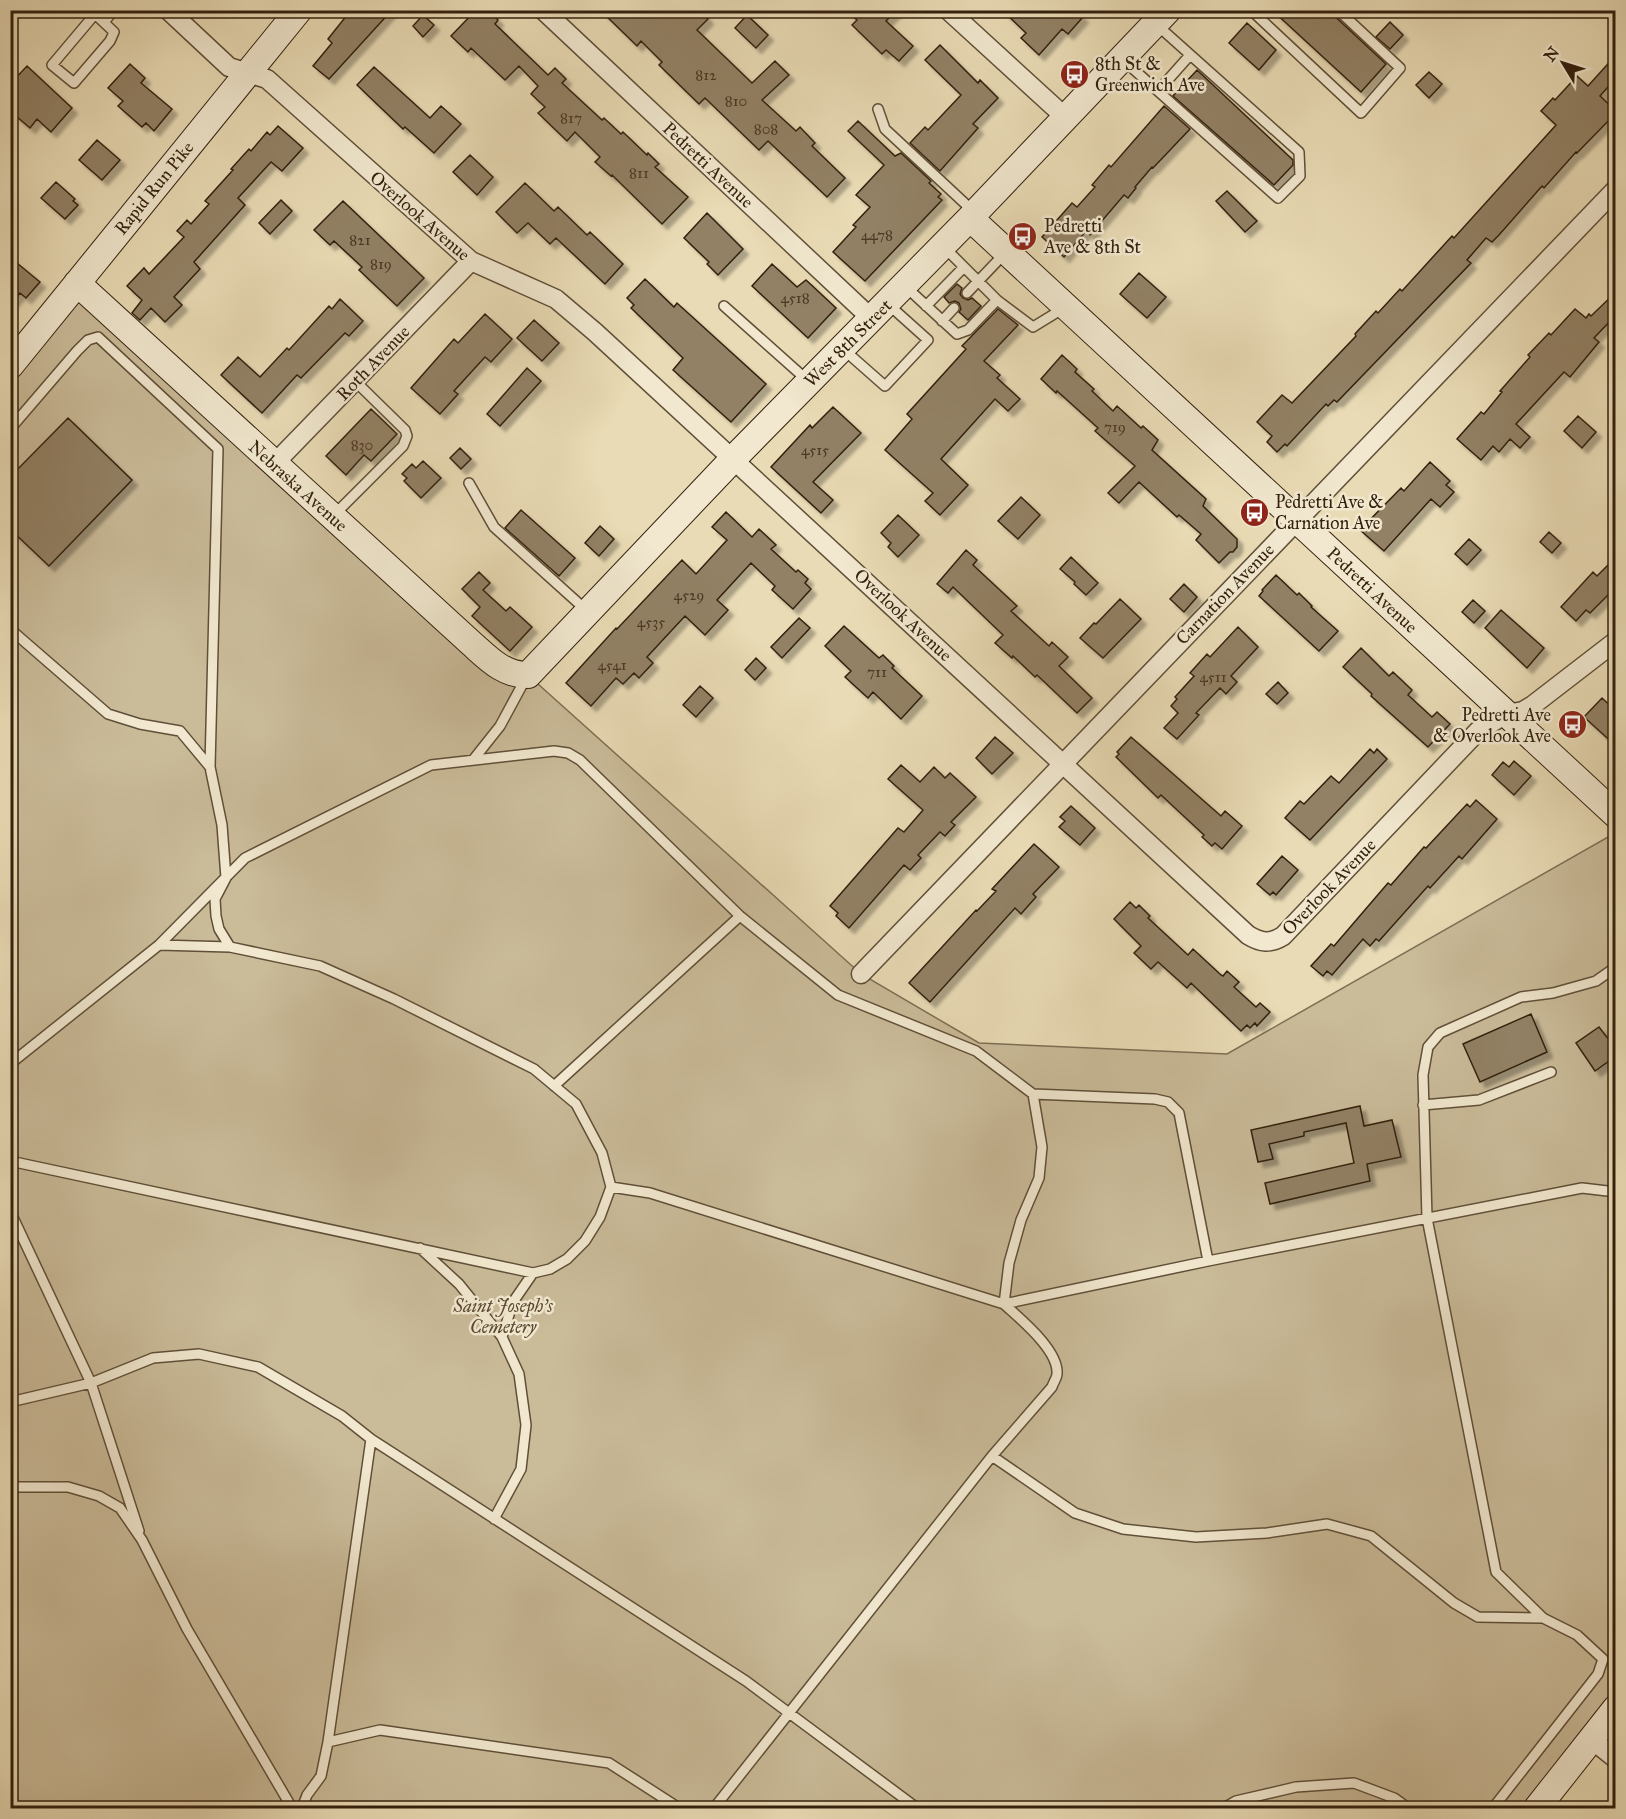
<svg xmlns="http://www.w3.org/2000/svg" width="1626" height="1819" font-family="'IM FELL Great Primer',serif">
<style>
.green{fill:#cabb99;stroke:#7e6e54;stroke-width:1.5}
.building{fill:#928165;stroke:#33200e;stroke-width:1.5;filter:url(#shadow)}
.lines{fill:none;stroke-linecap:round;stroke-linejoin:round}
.lane-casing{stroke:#604f38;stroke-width:12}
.street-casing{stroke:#604f38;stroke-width:21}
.secondary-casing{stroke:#33200e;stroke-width:28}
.lane{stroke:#f1e8cf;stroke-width:9}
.street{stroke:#f1e8cf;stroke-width:18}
.secondary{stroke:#f1e8cf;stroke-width:26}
.labels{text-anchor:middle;stroke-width:5;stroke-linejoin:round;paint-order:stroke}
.number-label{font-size:15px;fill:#4b3824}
.poi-label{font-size:18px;fill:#33200e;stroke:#f1e8cf;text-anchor:start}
.street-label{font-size:18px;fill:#33200e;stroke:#f1e8cf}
.park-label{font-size:18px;font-style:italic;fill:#594731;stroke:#f1e8cf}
</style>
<defs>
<filter id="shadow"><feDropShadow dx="5.5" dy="5.5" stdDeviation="1.5" flood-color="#0004"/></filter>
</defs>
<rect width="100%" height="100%" fill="#e9dbb5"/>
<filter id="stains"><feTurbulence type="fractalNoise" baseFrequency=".00333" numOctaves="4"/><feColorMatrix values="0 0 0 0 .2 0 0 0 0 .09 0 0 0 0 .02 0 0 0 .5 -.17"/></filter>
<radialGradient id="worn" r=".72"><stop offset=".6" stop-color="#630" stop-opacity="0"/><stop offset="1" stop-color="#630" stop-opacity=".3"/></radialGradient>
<path class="green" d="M77,283L274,464L528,675L861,974L979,1043L1227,1054L1615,833V1708L1537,1808H11L10,366Z"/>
<path class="building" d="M351,10H392L329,79L313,66L332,43L328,39Z
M476,10H488L498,20L495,24L548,75L555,68L566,79L562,83L602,120L604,118L621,134L623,132L647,155L648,153L659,164L655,167L688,197L662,224L612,175L611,176L595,162L600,157L575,132L567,141L538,113L545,107L531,94L538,86L519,66L505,80L471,48L468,52L451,36Z
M600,10H700L708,19L697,30L752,83L775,61L789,75L762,100L796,131L800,127L815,143L812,146L845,178L827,197L768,141L759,150L705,98L699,104L659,65L662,62L641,41L637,46Z
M846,10H897L886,21L913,46L899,61L886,50L882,54L852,25L857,20Z
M1002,10H1075L1083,17L1068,34L1062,29L1039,55L1021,38L1026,33Z
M1272,10H1328L1386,64L1361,92Z
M423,15L434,25L423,37L413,26Z
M747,15L768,35L756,48L735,28Z
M1390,22L1403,35L1390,49L1376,37Z
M1247,23L1276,50L1259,70L1229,43Z
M940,45L978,83L980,80L998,98L973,124L978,128L940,171L910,143L925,127L928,130L961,95L925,60Z
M1616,55V78L1600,96L1616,111V113L1577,153L1576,152L1544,188L1542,186L1499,235L1492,242L1486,238L1467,260L1471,263L1337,402L1334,400L1328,406L1326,404L1287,446L1285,444L1277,452L1267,442L1272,436L1257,422L1282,395L1292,403L1356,336L1355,334L1376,311L1378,313L1400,289L1402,291L1452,236L1454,238L1556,125L1541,111L1553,98L1555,100L1577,76L1588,86Z
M130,64L145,78L141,83L172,109L154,131L146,123L142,127L118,106L123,101L108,88Z
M27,66L72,108L51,132L37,119L30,128L10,111V84Z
M374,67L430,118L441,106L461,124L434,153L405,127L403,129L357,85Z
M1197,70L1293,160V165L1274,185L1173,96Z
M1429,72L1442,84L1429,98L1416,85Z
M1164,106L1190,129L1153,168L1152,167L1135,187L1136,188L1128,198L1124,195L1090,235L1086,231L1064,257L1042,237L1072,203L1077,207L1095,187L1092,185L1109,165L1111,167Z
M858,121L895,156L901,153L931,181L929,183L941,194L938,197L942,200L865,281L833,252L856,227L853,225L870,207L856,195L884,165L848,131Z
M278,126L303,148L282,171L271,162L238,198L245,205L194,262L200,269L174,297L182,305L165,322L151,308L140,320L132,313L142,300L127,286L144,268L149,274L184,237L177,231L187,220L191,224L209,204L205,201L233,170L231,169L249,149L251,151L267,132L270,135Z
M97,140L120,160L102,180L79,160Z
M470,155L493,177L477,195L453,172Z
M56,182L75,199L73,201L78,205L65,219L41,198Z
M525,183L554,211L558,207L587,235L590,232L623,264L605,284L556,238L550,244L528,223L517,233L496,212Z
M1227,191L1257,221L1245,232L1216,201Z
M281,200L292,211L270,234L259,223Z
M343,201L424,278L397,306L359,270L362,267L334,241L330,245L314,230Z
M707,213L743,249L718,275L707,264L709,262L684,238Z
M17,263L40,282L26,298L20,293L10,305V270Z
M772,264L797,287L806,280L836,308L808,338L752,286Z
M1139,273L1166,297L1147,318L1120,294Z
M645,279L674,307L677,303L766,384L731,422L673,370L683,358L631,308L634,305L627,298Z
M957,284L962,288L960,294L963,298L968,300L972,298L981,306L968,320L959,312L961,309L959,303L955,301L949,303L944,297Z
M1616,292V315L1594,338L1599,342L1570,377L1564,372L1516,424L1530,437L1520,448L1510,439L1499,452L1493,446L1481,460L1457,439L1481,412L1484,414L1502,392L1500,391L1530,357L1528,355L1549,333L1551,335L1575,309L1586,318L1589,314L1591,316Z
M340,299L363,321L349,336L345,333L301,378L297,375L262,413L221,375L238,357L260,377L287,348L289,350L329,306L332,309Z
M998,309L1018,325L984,361L1000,375L997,378L1020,399L1008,411L995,399L941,459L968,485L940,515L925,501L933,493L885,450L912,419L907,414L966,349L962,346Z
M485,314L512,339L491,362L485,357L454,391L458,394L440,414L411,388L454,339L458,343Z
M534,320L559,343L542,361L517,338Z
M1062,355L1077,369L1075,372L1094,389L1092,391L1113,411L1117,406L1141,428L1143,426L1158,440L1152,450L1206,499L1203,506L1237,539V547L1233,552H1230L1219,563L1196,540L1201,534L1179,515L1177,517L1139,482L1119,503L1108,493L1135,466L1095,431L1098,428L1057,391L1056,393L1041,379Z
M527,368L541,381L500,426L487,414Z
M833,407L861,433L813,482L833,500L821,513L771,467L810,425L812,428Z
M371,409L397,434L371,461L364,455L346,475L326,456Z
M1578,416L1596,432L1582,448L1564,431Z
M68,418L132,480L49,566L10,529V477Z
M460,448L471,459L461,469L450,458Z
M423,461L441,478L421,498L404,481L407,478L402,474L412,464L416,468Z
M1430,462L1450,481L1446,485L1454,492L1440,507L1431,499L1384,551L1360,530L1401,488L1404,491Z
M1021,497L1040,515L1018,539L998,521Z
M521,510L575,558L559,576L505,528Z
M726,512L752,537L759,529L776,545L771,549L796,572L798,570L808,579L805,583L811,589L793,609L772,590L775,586L751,563L717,600L728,610L705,635L685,616L647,657L653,663L639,678L634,673L623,684L616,678L591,706L566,683L616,628L617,629L682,560L696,574L727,540L712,527Z
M898,515L919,535L898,557L888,547L891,543L881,533Z
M600,526L614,539L599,556L585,543Z
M1549,532L1561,543L1552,553L1540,542Z
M1469,539L1481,550L1467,565L1455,554Z
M966,550L977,560L973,565L1017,606L1011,611L1049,646L1052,642L1068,657L1059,666L1092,698L1077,713L1037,675L1035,677L1013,656L1012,658L995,643L1003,635L953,587L948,593L937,584Z
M1071,557L1098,583L1086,595L1074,584L1075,582L1060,569Z
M1616,557V587L1590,613L1586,610L1576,621L1561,607L1593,572L1597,576Z
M479,572L490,583L483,590L506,611L510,607L532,627L510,651L472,616L480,607L462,589Z
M1276,575L1297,595L1299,593L1312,606L1311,607L1338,631L1319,651L1259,596L1263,591L1262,590Z
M1184,584L1197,597L1184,612L1170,599Z
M1120,599L1141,619L1103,658L1080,638L1094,623L1096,624Z
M1473,600L1485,611L1474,623L1462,612Z
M1501,610L1544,648L1527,668L1485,628Z
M799,618L810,628L782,658L771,647Z
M844,626L879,658L883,655L894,666L892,668L922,696L901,719L873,692L868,698L845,677L851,671L825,646Z
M1238,627L1258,647L1231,676L1237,682L1226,694L1220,688L1196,713L1199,715L1177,739L1164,728L1178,713L1171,706L1177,699L1175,697L1194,676L1190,673L1207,654L1210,657Z
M1361,648L1389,676L1393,672L1412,690L1408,695L1432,717L1437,712L1450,724L1428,747L1371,696L1372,694L1343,667Z
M756,658L766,668L755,680L745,670Z
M1278,682L1288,693L1277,704L1266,694Z
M700,686L713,698L696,717L683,705Z
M1602,698L1616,711V746L1584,717Z
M995,737L1013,753L992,774L976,758Z
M1131,737L1221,816L1225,811L1242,826L1222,849L1215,843L1212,846L1202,837L1204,835L1161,795L1158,798L1116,757L1119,754L1117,752Z
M1370,749L1374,753L1377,749L1387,759L1310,840L1285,818L1300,801L1304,804L1331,776L1339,783Z
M1514,761L1531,776L1514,795L1492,775L1503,762L1509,767Z
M901,765L920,782L934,767L945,778L950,773L976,797L951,822L955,825L945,836L940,832L918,855L921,858L910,870L904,865L849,928L836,916L838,913L830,906L898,828L904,832L923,810L888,779Z
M1476,800L1497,819L1462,859L1459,856L1430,888L1428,886L1379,941L1376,939L1370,946L1363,939L1332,975L1327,971L1323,976L1311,966L1331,944L1334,946L1388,883L1391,885L1424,847L1426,848L1467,804L1470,807Z
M1071,806L1095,828L1080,845L1059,827L1065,821L1060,817Z
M1034,844L1059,867L1033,894L1036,897L1021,914L1015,908L930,1002L909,983L976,910L977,911L996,891L992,889Z
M1282,856L1298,870L1276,895L1273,892L1270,895L1257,884Z
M1130,902L1136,908L1139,905L1150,916L1148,918L1188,955L1193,949L1221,975L1223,976L1227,971L1239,982L1234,987L1256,1007L1260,1003L1270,1012L1257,1026L1255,1023L1250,1028L1247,1025L1241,1031L1191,983L1187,988L1158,962L1151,969L1134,953L1141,946L1114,919Z
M1531,1014L1547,1052L1480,1082L1463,1044Z
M1599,1027L1616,1049V1056L1595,1071L1576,1043Z
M1360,1106L1364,1126L1392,1120L1401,1157L1367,1164L1370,1181L1270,1204L1265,1183L1354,1163L1346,1123L1304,1132V1136L1269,1144L1273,1159L1258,1162L1251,1130Z"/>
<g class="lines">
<defs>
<path id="lane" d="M1251,10L1361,113L1400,68L1338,10
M95,14L114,32L110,41L74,83L52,65Z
M104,22L114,10
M1122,59L1278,198L1300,176L1299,152L1157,25
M1158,91L1190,55
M878,109L885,129L973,211
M906,287L957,334L968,330L997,300L943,246
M967,293L1005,253
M997,300L1033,327L1064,308
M724,306L807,380
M926,306L964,267
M942,321L954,308
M843,349L885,386L928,340L889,305
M10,429L77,351L88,340L98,337L218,449L210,767
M469,483L494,527L586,610
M334,515L403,446L407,436L405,430L355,381
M10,629L108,714L140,724L180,731L210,767L222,825L226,878L215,899L216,916L219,929L230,947
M473,760L500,726L527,676
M10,1064L159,945L245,858L431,765L554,751L568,753L580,760L740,916L838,995L976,1051L1033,1094L1042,1147L1039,1178L1021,1220L1009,1263L1004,1304C1020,1319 1059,1350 1057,1374C1057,1378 1053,1383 1052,1387L992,1456L714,1808
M554,1086L740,916
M1033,1094L1155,1099L1168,1102L1179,1113L1208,1261
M1423,1105L1479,1100L1551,1072
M10,1161L533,1273L550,1269L567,1259L585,1241L600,1217L611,1187L602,1153L576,1104L534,1069L394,999L320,966L230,947L159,945
M611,1187L650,1193L1004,1304L1208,1261L1582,1188L1616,1192
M10,1211L91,1383L139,1531
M420,1248L459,1284L502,1337L519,1374L526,1425L521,1469L494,1519
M502,1337L513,1302L533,1273
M10,1402L91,1383L153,1358L199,1354L258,1367L342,1416L371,1439L746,1681L917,1808
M992,1456L1075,1513L1123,1529L1196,1537L1267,1533L1327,1524L1371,1536L1454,1603L1478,1617L1543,1618
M10,1487H68L99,1496L120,1508L142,1540L187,1629L292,1808
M328,1742L380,1730L609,1763L679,1808
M302,1808L307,1795L321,1776L328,1742L371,1439
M1224,1808L1236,1801L1296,1787L1354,1783L1394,1798L1408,1808
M1493,1808L1598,1674L1603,1659L1577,1635L1543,1618L1496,1572L1427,1218L1423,1075L1428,1047L1440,1033L1521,997L1553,993L1596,981L1616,967"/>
<path id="street" d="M168,10L229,67L267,79L471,261L556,299L595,332L1248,935C1261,943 1270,944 1283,936L1478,731L1506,714L1523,711L1533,705L1616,641
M543,10L872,319
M948,10L1065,117
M274,464L471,261
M861,974L1616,189
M1591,1739L1616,1759"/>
<path id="secondary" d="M970,218L1616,815
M77,283L471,643C488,658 503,675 528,675L734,458L970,218L1168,10
M10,366L299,10
M1537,1808L1616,1708"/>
</defs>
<use href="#lane" class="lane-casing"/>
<use href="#street" class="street-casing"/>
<use href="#secondary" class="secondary-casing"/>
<use href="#lane" class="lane"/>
<use href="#street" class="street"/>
<use href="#secondary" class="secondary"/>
</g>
<defs>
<symbol id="bus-disc" viewBox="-11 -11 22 22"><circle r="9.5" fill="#8f2418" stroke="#f1e8cf"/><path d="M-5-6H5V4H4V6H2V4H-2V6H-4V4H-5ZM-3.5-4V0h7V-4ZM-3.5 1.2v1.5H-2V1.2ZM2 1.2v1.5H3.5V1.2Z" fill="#fff"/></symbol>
</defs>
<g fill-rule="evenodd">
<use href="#bus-disc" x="1058" y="58" width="33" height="33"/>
<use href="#bus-disc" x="1006" y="220" width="33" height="33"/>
<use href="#bus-disc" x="1238" y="496" width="33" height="33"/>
<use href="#bus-disc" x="1556" y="708" width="33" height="33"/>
</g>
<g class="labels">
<g class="number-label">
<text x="706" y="80">812</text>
<text x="736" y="106">810</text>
<text x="571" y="123">817</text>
<text x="766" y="134">808</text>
<text x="639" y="178">811</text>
<text x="877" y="240">4478</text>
<text x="360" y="245">821</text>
<text x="381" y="269">819</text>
<text x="795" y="303">4518</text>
<text x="1115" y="432">719</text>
<text x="362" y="450">830</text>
<text x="815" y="455">4515</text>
<text x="689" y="600">4529</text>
<text x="651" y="627">4535</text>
<text x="612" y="670">4541</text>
<text x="877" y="677">711</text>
<text x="1213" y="682">4511</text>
</g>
<g class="poi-label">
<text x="1095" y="70">8th St &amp;<tspan x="1095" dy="21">Greenwich Ave</tspan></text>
<text x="1044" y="232">Pedretti<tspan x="1044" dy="21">Ave &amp; 8th St</tspan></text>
<text x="1275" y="508">Pedretti Ave &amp;<tspan x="1275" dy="21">Carnation Ave</tspan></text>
<text x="1551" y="721" text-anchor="end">Pedretti Ave<tspan x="1551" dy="21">&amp; Overlook Ave</tspan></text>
</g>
<g class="street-label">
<text transform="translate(708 165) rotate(43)" y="6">Pedretti Avenue</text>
<text transform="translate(154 188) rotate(-51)" y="6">Rapid Run Pike</text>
<text transform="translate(420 216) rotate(41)" y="6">Overlook Avenue</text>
<text transform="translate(848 343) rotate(-45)" y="6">West 8th Street</text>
<text transform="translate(373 363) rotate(-46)" y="6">Roth Avenue</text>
<text transform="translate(298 486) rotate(42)" y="6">Nebraska Avenue</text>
<text transform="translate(1372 590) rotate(43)" y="6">Pedretti Avenue</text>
<text transform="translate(1225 594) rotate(-46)" y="6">Carnation Avenue</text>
<text transform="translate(903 615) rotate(43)" y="6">Overlook Avenue</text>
<text transform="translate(1329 887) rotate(-46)" y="6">Overlook Avenue</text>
</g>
<g class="park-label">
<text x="503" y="1312">Saint Joseph’s<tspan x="503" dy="21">Cemetery</tspan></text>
</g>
</g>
<rect width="1626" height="1819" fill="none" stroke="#e9dbb5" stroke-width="36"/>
<rect x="12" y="12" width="1602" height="1795" fill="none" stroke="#33200e" stroke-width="3"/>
<rect x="18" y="18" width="1590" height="1783" fill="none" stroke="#33200e" stroke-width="1.5"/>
<g transform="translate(1563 63) rotate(308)" stroke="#f1e8cf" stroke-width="4.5" paint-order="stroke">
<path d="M0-4.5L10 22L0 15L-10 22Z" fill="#33200e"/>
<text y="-9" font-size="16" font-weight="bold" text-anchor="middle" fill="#33200e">N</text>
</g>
<rect width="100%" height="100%" filter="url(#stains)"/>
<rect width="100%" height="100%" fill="url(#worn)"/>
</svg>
